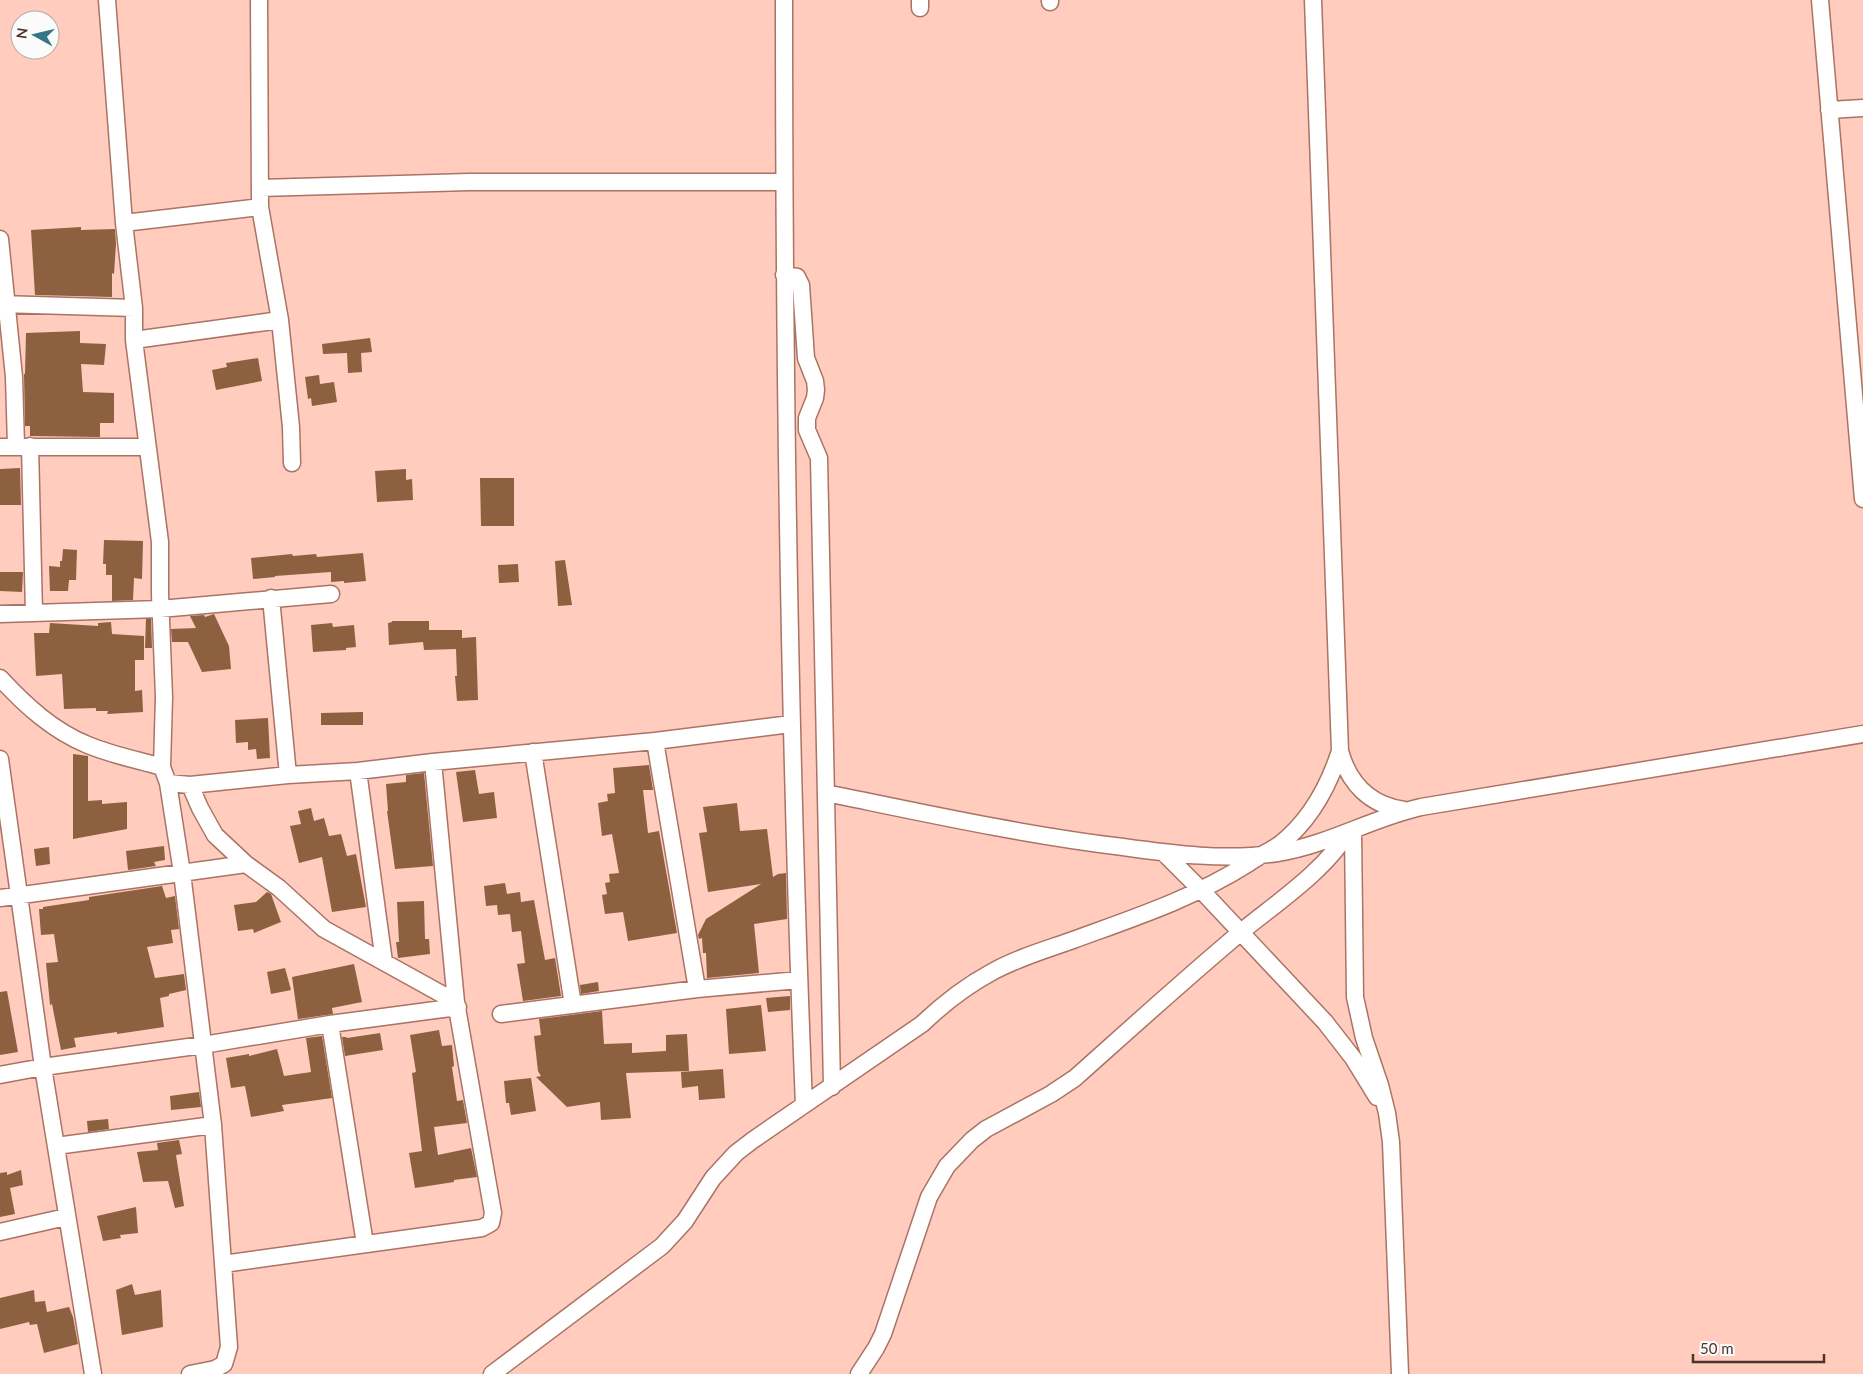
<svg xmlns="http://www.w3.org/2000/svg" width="1863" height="1374" font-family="Lato,sans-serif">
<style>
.building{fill:#8d603f}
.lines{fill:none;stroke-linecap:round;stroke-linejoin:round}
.minor-casing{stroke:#ab7363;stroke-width:19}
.minor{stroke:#fff;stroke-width:16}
</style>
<rect width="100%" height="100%" fill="#ffccbe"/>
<path class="building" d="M81,227V230L115,229L116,244L114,274L112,273V297L35,295L31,230Z
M80,331V343L106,344L104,365L81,364L83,392L114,393V423H100V437L30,436V426H25L24,374H25L26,333Z
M370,338L372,352L361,353L362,372L348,373L347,353L323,354L322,344Z
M258,358L262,381L216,390L212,370L227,367L226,363Z
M319,375L320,384L334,382L337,402L312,406L311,398L308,399L305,377Z
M20,468L21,505H0V469Z
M406,469V480L412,479L413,500L377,502L375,471Z
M480,478H514V526H481Z
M104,540L143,541L142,579L134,578L133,600L112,601V575H106V564H103Z
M63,549L77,550L76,580H69L68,591H50L49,566L60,567V561H62Z
M363,553L366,581L344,583V581L331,582V572L275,576V577L253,579L251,558L292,554L293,556L316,554L317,557Z
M565,560L572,605L558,606L555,561Z
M518,564L519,582L499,583L498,565Z
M0,572H23L22,592L0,591Z
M214,614L229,646L231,669L202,672L188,642H172L171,629L196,628L190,616L204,615L205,617Z
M146,619H151L152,648H145Z
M392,621H429V630H462V638L476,637L478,700L457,701L455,676H457L456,649L424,650L423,642L389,645L388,623L392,622Z
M111,622L112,634L144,636V660H135V691L142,690L143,712L107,714L108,711H96V708L64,709L62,674L36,676L34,633H49L50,623L98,626V623Z
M332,623L333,627L354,625L356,647L346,648V650L313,652L311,625Z
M363,712V725H321V713Z
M268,718L270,758L257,759L256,749L248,750V742L236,743L235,720Z
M73,754L88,756V801L102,800V804L127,802V829L73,839Z
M649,765L653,790H643L648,833L659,831L677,933L628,941L623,912L605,914L602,895L607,894L605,883L610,882L609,874L619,873L612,834L602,836L598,803L608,801L607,794L615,793L613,768Z
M475,770L479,794L494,792L497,818L463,822L456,772Z
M424,773L433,866L395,869L387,811H388L386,784L406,782V775Z
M737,803L740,831L767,829L773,877L778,874L786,873L787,919L754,924L759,973L707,978L706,953H703L702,938L699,939L698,935L706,919L761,884L708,892L699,833L707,832L703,807Z
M311,808L314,821L324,818L329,836L341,834L347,856L356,854L366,907L332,912L322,857L299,863L290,826L301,824L298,811Z
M164,846L165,860L154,862L156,866L128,870L126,851Z
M49,847L50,864L36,866L34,849Z
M505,883L507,894L520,892L521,902L534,900L545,960L555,958L561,996L523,1001L517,964L525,963L521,931L512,932L510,914L498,915L497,905L486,906L484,886Z
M162,886L166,898L175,896L179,929L171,930L173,943L147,947L155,978L184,974L186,990L169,994V996L160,998L164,1027L117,1034V1032L74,1038L76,1047L61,1050L52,1004L50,1005L46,963L58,962L54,934L41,935L39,909H43V907L89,900V897Z
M267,892L271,894L281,922L254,933L253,929L238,931L234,905L256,902Z
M424,901L425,939H429L430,954L398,958L396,942H399L397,902Z
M354,964L362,1002L332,1008L333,1014L298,1019L292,977Z
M285,968L291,990L271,994L267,972Z
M598,982L599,991L581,994L580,985Z
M7,991L18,1052L0,1055V992Z
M790,996V1010L768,1012L766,998Z
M761,1005L766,1051L729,1054L726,1009Z
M602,1011L604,1044L632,1043V1053L666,1051V1035L687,1034L689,1071L626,1073L631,1118L601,1120L600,1102L567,1107L536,1077L541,1076L538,1071L534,1036L541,1035L539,1019Z
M439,1030L442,1046L452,1045L454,1066L452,1067L457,1101L463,1100L467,1123L434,1127L438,1155L471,1148L477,1177L454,1180V1182L415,1188L409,1153L422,1151L412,1073L416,1072L410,1035Z
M380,1033L383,1050L345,1056L342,1037H346L347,1038Z
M322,1036L332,1098L282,1105L284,1111L251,1117L245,1086L231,1088L226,1058L249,1054V1056L277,1049L284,1076L311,1072L306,1038Z
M723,1069L725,1098L699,1100L698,1086L682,1088L681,1072Z
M531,1078L536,1111L511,1115L509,1103H506L504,1081Z
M199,1092L201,1107L171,1110L170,1096Z
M108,1119L109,1129L88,1132L87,1121Z
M179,1140L182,1154L176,1155L184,1206L175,1208L168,1181L143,1182L137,1152L158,1150L157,1143Z
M21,1170L23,1185L10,1188L15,1214L0,1217V1173L7,1172V1175Z
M136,1207L138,1233L120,1235L121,1238L103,1241L97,1216Z
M132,1284L135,1295L161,1290L163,1327L122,1335L116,1290Z
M34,1290L35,1302L45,1301L47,1312L69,1307L73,1317L78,1344L44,1353L37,1324L30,1325L29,1322L0,1329V1298Z"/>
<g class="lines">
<defs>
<path id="minor" d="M107,0L124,223L134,308V340L160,542V594L164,697L162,767L168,783L182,873L213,1125L229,1347L224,1364L215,1369L190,1374
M259,0L260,207L280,320L291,427L292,463
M784,0C784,369 789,737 804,1105
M920,0V8
M1050,0V2
M1313,0L1340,751C1349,784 1370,805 1404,810
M1820,0L1863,499
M1829,110L1863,108
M260,188L469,182H784
M124,223L260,207
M0,239L14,377L16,446
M784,275L797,277L801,285L806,358L815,381L816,390L815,398L807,418V430L819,458L832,1087
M0,304L134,308
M134,340L280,320
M30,446L34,613
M0,447H147
M271,598L288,775
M0,614L160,609L331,594
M0,678C25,705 53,731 88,745C112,755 138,760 162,767
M655,741L697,989
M533,752L573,1005
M0,759L43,1067L93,1374
M358,771L384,962
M168,783L190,785L288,775L358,771L433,762L655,741L791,724
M190,785L200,808L215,835L246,864L279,888L324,929L456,1002
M826,793C924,813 1023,835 1123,847C1173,854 1227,861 1277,853C1328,845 1372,818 1421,807L1863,734
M1353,831L1355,997L1364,1038L1380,1085L1387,1113L1391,1142L1400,1374
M1164,853L1202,891L1325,1022L1353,1058L1377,1097
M0,898L246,864
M501,1014L697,989L799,980
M330,1024L365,1244
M0,1075L43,1067L203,1045L330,1024L458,1007
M56,1146L213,1125
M0,1232L66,1217
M223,1264L482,1228L491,1223L493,1213L456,1002L433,762
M492,1374L662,1246L685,1221L713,1178L736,1153L753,1140L922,1024C943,1004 966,986 992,972C1017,958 1045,950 1073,940C1136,917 1192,899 1249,863C1259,856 1270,851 1279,845C1310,821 1328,788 1340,751
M859,1374L876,1348L883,1334L929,1197L947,1166L972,1140L986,1129L1051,1094L1075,1078C1130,1029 1185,979 1241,932C1275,904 1326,870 1347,833"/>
</defs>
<use href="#minor" class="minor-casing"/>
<use href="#minor" class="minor"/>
</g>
<g transform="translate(35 35) rotate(278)"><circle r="24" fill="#fbfbfb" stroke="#b5aba8"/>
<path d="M0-4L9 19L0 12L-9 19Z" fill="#337687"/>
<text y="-8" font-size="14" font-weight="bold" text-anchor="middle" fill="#4c332c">N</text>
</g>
<path d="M1693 1354v8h131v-8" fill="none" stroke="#4c332c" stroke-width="2.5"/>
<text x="1700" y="1354" font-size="15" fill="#4c332c" stroke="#fbfbfb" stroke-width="4" paint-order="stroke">50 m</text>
</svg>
